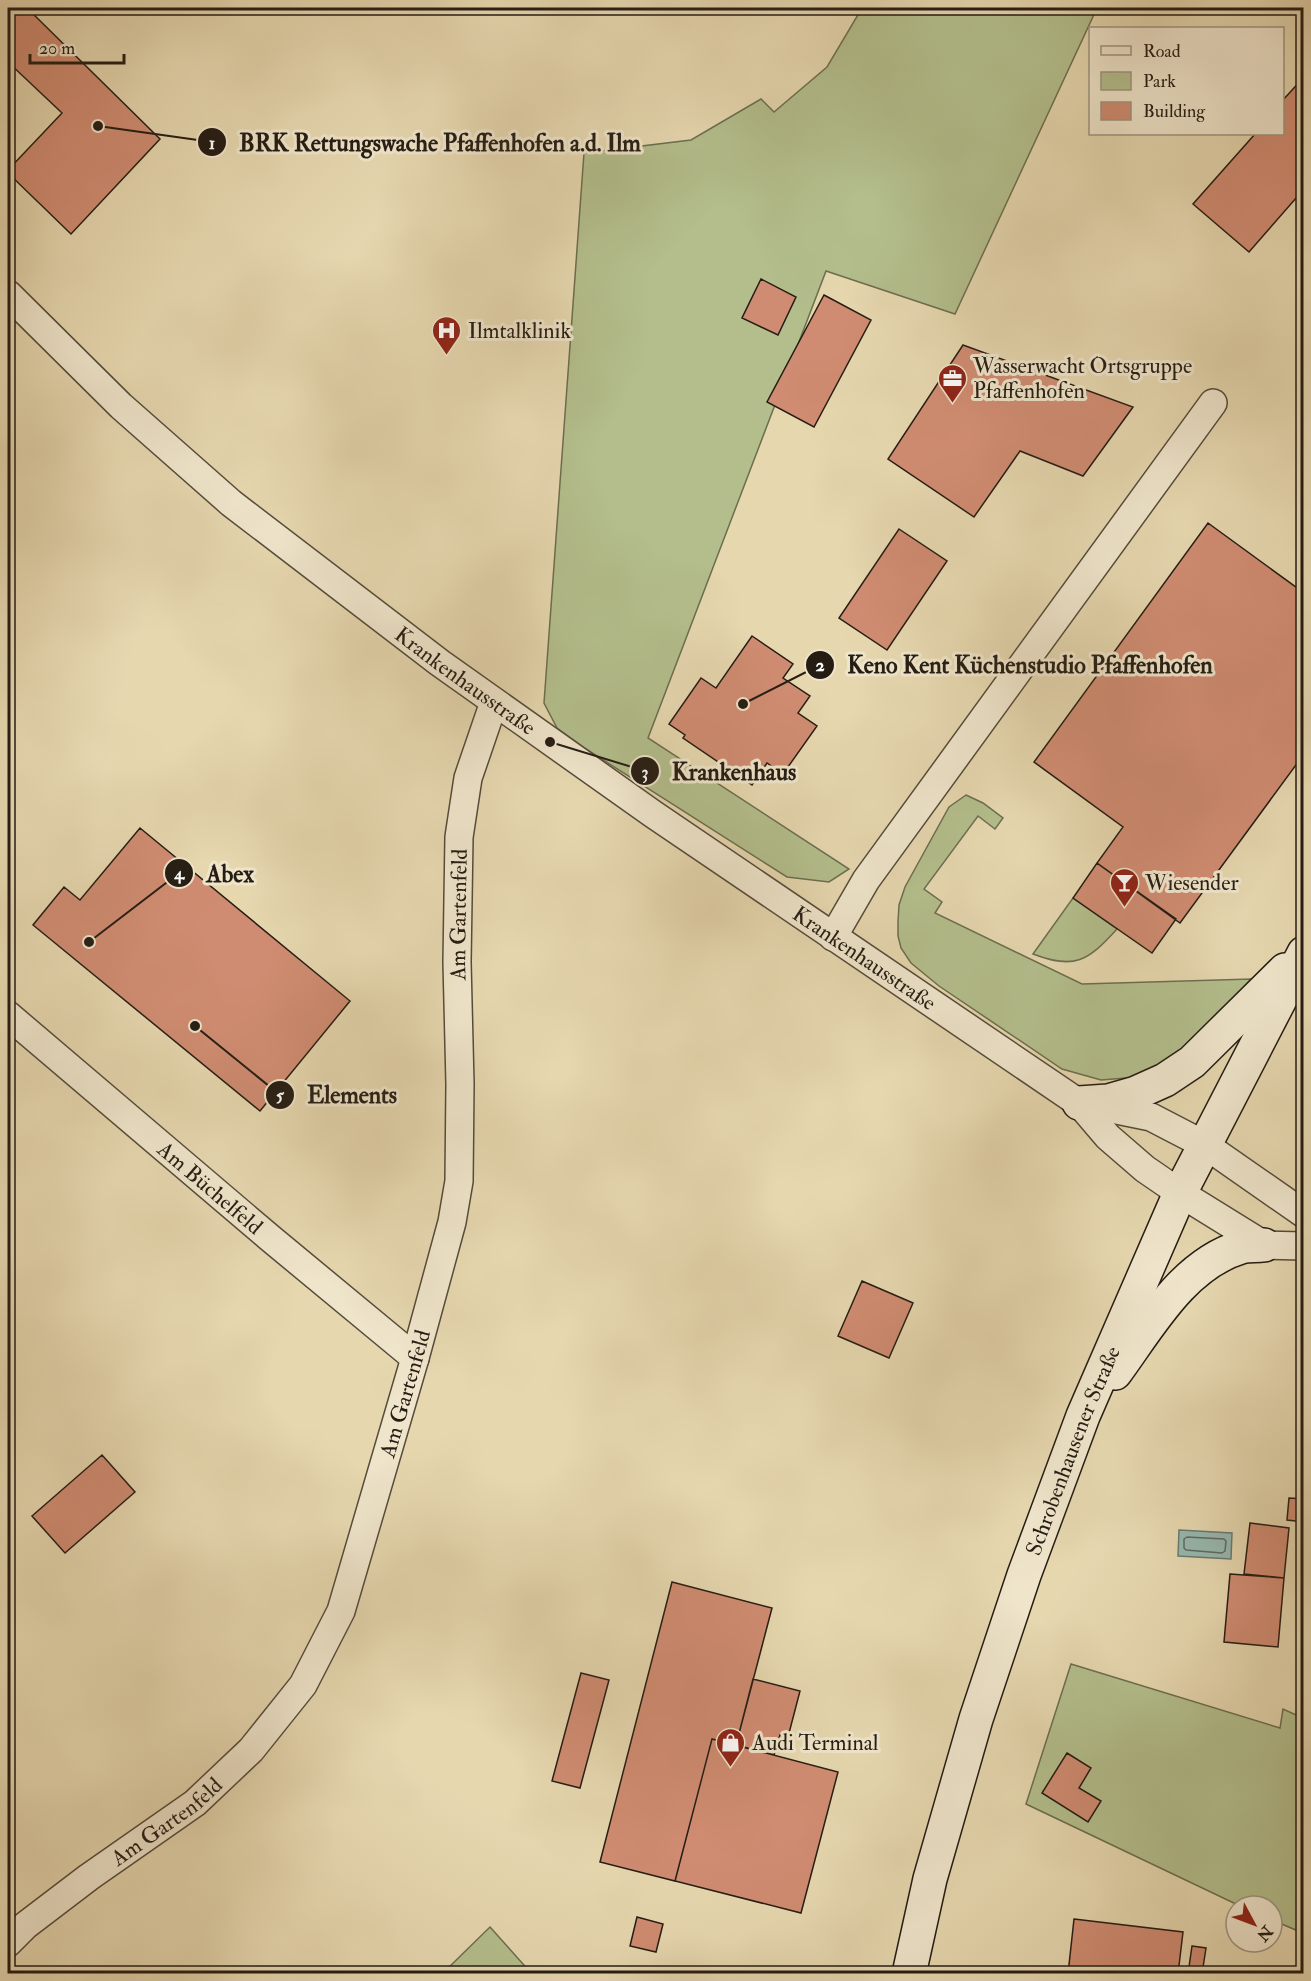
<svg xmlns="http://www.w3.org/2000/svg" width="1311" height="1981" font-family="'IM FELL Double Pica',serif">
<style>
.green{fill:#b3be8c;stroke:#6c6e50;stroke-width:1.5}
.water{fill:#97b9b0;stroke:#697b72;stroke-width:1.5}
.lines{fill:none;stroke-linecap:round;stroke-linejoin:round}
.shore{stroke:#5e6b62;stroke-width:1.5}
.building{fill:#d08c72;stroke:#251d14;stroke-width:1.5}
.street-casing{stroke:#554c3b;stroke-width:30}
.secondary-casing{stroke:#251d14;stroke-width:36}
.street{stroke:#efe5cb;stroke-width:27}
.secondary{stroke:#efe5cb;stroke-width:33}
.labels{text-anchor:middle;stroke-width:6;stroke-linejoin:round;paint-order:stroke}
.poi-label{font-size:22px;fill:#251d14;stroke:#efe5cb;text-anchor:start}
.street-label{font-size:22px;fill:#251d14;stroke:#efe5cb}
.leader{fill:none;stroke:#251d14;stroke-width:2}
.callout-dot{fill:#251d14;stroke:#efe5cb;stroke-width:2}
.mark-label{font-size:18px;text-anchor:middle;font-weight:bold;fill:#fff}
.callout-label{font-size:24px;text-anchor:middle;font-weight:bold;fill:#251d14;stroke:#efe5cb;stroke-width:6;stroke-linejoin:round;paint-order:stroke}
</style>
<rect width="100%" height="100%" fill="#e6d7af"/>
<filter id="stains"><feTurbulence type="fractalNoise" baseFrequency=".00333" numOctaves="4"/><feColorMatrix values="0 0 0 0 .2 0 0 0 0 .09 0 0 0 0 .02 0 0 0 .5 -.17"/></filter>
<radialGradient id="worn" r=".72"><stop offset=".6" stop-color="#630" stop-opacity="0"/><stop offset="1" stop-color="#630" stop-opacity=".3"/></radialGradient>
<path class="green" d="M862,8H1097L955,314L826,271L648,738L849,869L829,882L787,877L586,749L557,728L544,703L584,153L691,140L761,99L774,112L827,67Z
M966,795L983,803L1003,818L995,829L978,816L924,889L942,902L935,913L1082,984L1251,979L1201,1037L1166,1065L1139,1077L1101,1080L1062,1069L939,986L911,963L901,948L898,936V922L899,905L905,887L949,807Z
M1073,898L1117,929C1088,961 1075,970 1033,954Z
M1071,1664L1280,1728L1283,1709L1303,1718V1933L1272,1920V1906H1240L1026,1804Z
M490,1927L531,1973H443Z"/>
<path class="water" d="M1179,1530L1232,1533L1231,1559L1178,1556Z"/>
<g class="lines">
<path class="shore" d="M1187,1537L1224,1539L1226,1541L1225,1551L1222,1553L1186,1550L1184,1548V1539Z"/>
</g>
<path class="building" d="M8,8H27L160,139L71,234L8,173V170L62,113L8,62Z
M1304,77V189L1249,252L1193,204L1255,134H1282V101Z
M761,279L796,297L778,335L742,318Z
M824,295L871,320L814,427L767,402Z
M963,345L1133,407L1083,476L1020,451L974,517L888,459Z
M1208,523L1304,593V754L1180,923L1097,863L1123,827L1034,762Z
M899,529L947,561L887,650L839,618Z
M752,636L793,664L783,678L810,696L798,713L817,726L783,774L767,763L752,785L683,738L685,735L669,724L701,678L716,688Z
M140,828L350,1001L260,1111L33,925L64,887L80,900Z
M1097,863L1176,919L1152,953L1073,898Z
M862,1281L913,1303L889,1358L838,1336Z
M102,1455L135,1492L65,1553L32,1516Z
M1289,1498L1304,1499V1522L1287,1520Z
M1250,1523L1289,1528L1284,1578L1244,1574Z
M1302,1556H1304V1584H1300Z
M1230,1574L1284,1578L1278,1647L1224,1642Z
M672,1582L772,1608L736,1745L712,1739L675,1881L600,1862Z
M581,1673L609,1680L580,1788L552,1781Z
M753,1679L800,1691L788,1737L780,1735L774,1755L736,1745Z
M712,1739L838,1772L801,1913L675,1881Z
M1067,1753L1091,1768L1079,1788L1101,1801L1088,1822L1042,1793Z
M637,1917L663,1924L656,1952L630,1946Z
M1074,1919L1183,1932L1178,1974H1068Z
M1192,1946L1206,1948L1202,1974H1188Z"/>
<g class="lines">
<defs>
<g id="street">
<path id="s1" d="M8,294L121,406L231,503L440,663L653,814L1079,1103L1108,1137L1145,1169L1180,1193L1264,1245L1304,1246"/>
<path d="M833,937L866,880L1213,403"/>
<path id="s2" d="M8,1015L270,1238L415,1358"/>
<path d="M1092,1105L1151,1117L1205,1145L1304,1214"/>
<path id="s3" d="M8,1943L26,1925L89,1877L195,1803L251,1750L303,1685L341,1611L415,1358L452,1222L459,1181L460,1084L457,962L459,837L468,778L494,702"/>
</g>
<g id="secondary">
<path d="M1079,1103L1108,1101L1136,1093L1165,1080L1192,1062L1285,970"/>
<path d="M1115,1373C1149,1327 1182,1265 1241,1247C1248,1245 1256,1246 1264,1245"/>
<path id="s4" d="M909,1974L930,1879L976,1719L1024,1575L1083,1416L1180,1193L1304,953"/>
</g>
</defs>
<use href="#street" class="street-casing"/>
<use href="#secondary" class="secondary-casing"/>
<use href="#street" class="street"/>
<use href="#secondary" class="secondary"/>
</g>
<defs>
<symbol id="hospital-pin" viewBox="-11 -11 22 30"><path d="M0 17L-7.5 6A9.5 9.5 0 1 1 7.5 6Z" fill="#8f2418" stroke="#efe5cb"/><path d="M-5-5h3v3.5h4V-5h3V5h-3V1.5h-4V5h-3Z" fill="#fff"/></symbol>
<symbol id="office-pin" viewBox="-11 -11 22 30"><path d="M0 17L-7.5 6A9.5 9.5 0 1 1 7.5 6Z" fill="#8f2418" stroke="#efe5cb"/><path d="M-6-3h4V-5.5h4V-3h4V5H-6ZM-1-4.5V-3h2v-1.5ZM-6 0V1H6V0Z" fill="#fff"/></symbol>
<symbol id="bar-pin" viewBox="-11 -11 22 30"><path d="M0 17L-7.5 6A9.5 9.5 0 1 1 7.5 6Z" fill="#8f2418" stroke="#efe5cb"/><path d="M-6-5H6L.8 .8V4.5H3.5V6h-7V4.5H-.8V.8Z" fill="#fff"/></symbol>
<symbol id="shop-pin" viewBox="-11 -11 22 30"><path d="M0 17L-7.5 6A9.5 9.5 0 1 1 7.5 6Z" fill="#8f2418" stroke="#efe5cb"/><path d="M-5-2.5h2.3a2.7 3.5 0 0 1 5.4 0H5L5.5 6h-11ZM-1.5-2.5h3a1.5 2.3 0 0 0-3 0Z" fill="#fff"/></symbol>
</defs>
<g fill-rule="evenodd">
<use href="#hospital-pin" x="430" y="314" width="33" height="45"/>
<use href="#office-pin" x="936" y="362" width="33" height="45"/>
<use href="#bar-pin" x="1108" y="866" width="33" height="45"/>
<use href="#shop-pin" x="714" y="1726" width="33" height="45"/>
</g>
<g class="labels">
<g class="poi-label">
<text x="468" y="338">Ilmtalklinik</text>
<text x="973" y="373">Wasserwacht Ortsgruppe<tspan x="973" dy="25">Pfaffenhofen</tspan></text>
<text x="1145" y="890">Wiesender</text>
<text x="752" y="1750">Audi Terminal</text>
</g>
<g class="street-label">
<text dy="8" stroke="none"><textPath href="#s1" startOffset="600">Krankenhausstraße</textPath></text>
<text dy="8" stroke="none"><textPath href="#s3" startOffset="1190">Am Gartenfeld</textPath></text>
<text dy="8" stroke="none"><textPath href="#s1" startOffset="1086">Krankenhausstraße</textPath></text>
<text dy="8" stroke="none"><textPath href="#s2" startOffset="266">Am Büchelfeld</textPath></text>
<text dy="8" stroke="none"><textPath href="#s3" startOffset="704">Am Gartenfeld</textPath></text>
<text dy="8" stroke="none"><textPath href="#s4" startOffset="549">Schrobenhausener Straße</textPath></text>
<text dy="8" stroke="none"><textPath href="#s3" startOffset="200">Am Gartenfeld</textPath></text>
</g>
</g>
<path class="leader" d="M98 126L212 142M743 704L820 665M550 742L645 771M89 942L179 873M195 1026L280 1095"/>
<g class="callout-dot">
<circle cx="98" cy="126" r="6"/>
<circle cx="743" cy="704" r="6"/>
<circle cx="550" cy="742" r="6"/>
<circle cx="89" cy="942" r="6"/>
<circle cx="195" cy="1026" r="6"/>
<circle cx="212" cy="142" r="15"/>
<circle cx="820" cy="665" r="15"/>
<circle cx="645" cy="771" r="15"/>
<circle cx="179" cy="873" r="15"/>
<circle cx="280" cy="1095" r="15"/>
</g>
<g class="mark-label">
<text x="212" y="149">1</text>
<text x="820" y="671">2</text>
<text x="645" y="778">3</text>
<text x="179" y="879">4</text>
<text x="280" y="1101">5</text>
</g>
<g class="callout-label">
<text x="440" y="151">BRK Rettungswache Pfaffenhofen a.d. Ilm</text>
<text x="1030" y="673">Keno Kent Küchenstudio Pfaffenhofen</text>
<text x="734" y="780">Krankenhaus</text>
<text x="230" y="882">Abex</text>
<text x="352" y="1103">Elements</text>
</g>
<rect width="1311" height="1981" fill="none" stroke="#e6d7af" stroke-width="30"/>
<rect x="9" y="9" width="1293" height="1963" fill="none" stroke="#251d14" stroke-width="3"/>
<rect x="15" y="15" width="1281" height="1951" fill="none" stroke="#251d14" stroke-width="1.5"/>
<rect x="1089" y="27" width="195" height="108" fill="#efe5cb" stroke="#9e9582" stroke-width="1.5"/>
<rect x="1101" y="46" width="30" height="9" fill="#efe5cb" stroke="#9e9582" stroke-width="1.5"/>
<text x="1143" y="57" font-size="18" fill="#251d14">Road</text>
<rect x="1101" y="72" width="30" height="18" fill="#b3be8c" stroke="#9e9582" stroke-width="1.5"/>
<text x="1143" y="87" font-size="18" fill="#251d14">Park</text>
<rect x="1101" y="102" width="30" height="18" fill="#d08c72" stroke="#9e9582" stroke-width="1.5"/>
<text x="1143" y="117" font-size="18" fill="#251d14">Building</text>
<g transform="translate(1254 1924) rotate(131)"><circle r="28" fill="#efe5cb" stroke="#9e9582" stroke-width="1.5"/>
<path d="M0-4.5L10 22L0 15L-10 22Z" fill="#8f2418"/>
<text y="-9" font-size="16" font-weight="bold" text-anchor="middle" fill="#251d14">N</text>
</g>
<path d="M30 54v9h94v-9" fill="none" stroke="#251d14" stroke-width="3"/>
<text x="39" y="54" font-size="18" fill="#251d14" stroke="#efe5cb" stroke-width="4.5" paint-order="stroke">20 m</text>
<rect width="100%" height="100%" filter="url(#stains)"/>
<rect width="100%" height="100%" fill="url(#worn)"/>
</svg>
